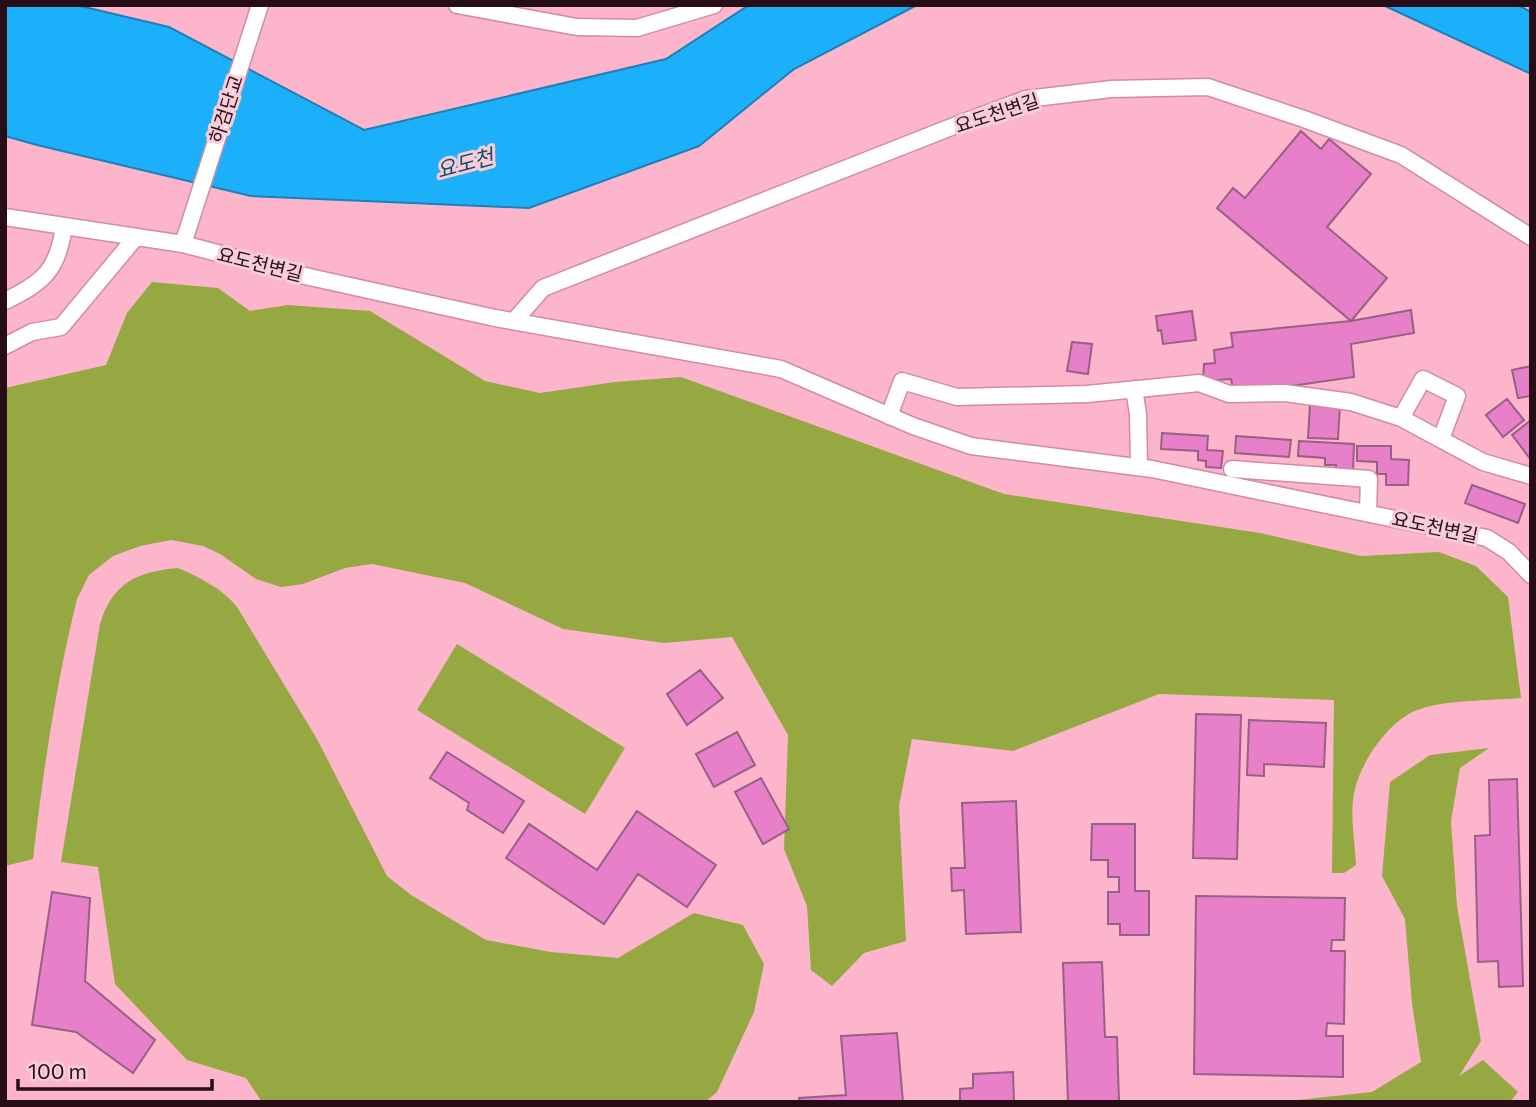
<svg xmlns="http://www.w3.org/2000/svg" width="1536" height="1107" font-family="Commissioner,'Noto Sans KR',sans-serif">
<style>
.green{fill:#95a841}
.water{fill:#1cb0fb;stroke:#1f7fb6;stroke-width:2}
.building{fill:#e87fc9;stroke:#976086;stroke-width:2}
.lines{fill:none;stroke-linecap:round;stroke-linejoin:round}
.minor-casing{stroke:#d08ca1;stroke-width:19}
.minor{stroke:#fff;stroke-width:16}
.labels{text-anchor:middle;stroke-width:6;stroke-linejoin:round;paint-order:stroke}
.street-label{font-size:19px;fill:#260d16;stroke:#f8ccd8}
.water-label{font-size:21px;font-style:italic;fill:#154a68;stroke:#f8ccd8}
</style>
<rect width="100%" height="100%" fill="#fdb5cb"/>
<path class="green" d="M152,282L218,288L250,311L288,305L370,311L485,381L540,393L615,382L681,377L1004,494L1260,533L1361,556L1439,552L1476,566L1508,597L1521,698C1490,701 1444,699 1415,711C1389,721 1361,762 1355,789C1349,813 1355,841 1356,865L1344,873H1332L1334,700L1159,694L1013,751L912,739L899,806L906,941L864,953L832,986L811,970L807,906L784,849L788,735L732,637L664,643L563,629L465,583L372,564L345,568L303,584L281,587L256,579L220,554L203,546L171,540L140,546L113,556L89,575L77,599C56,684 43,771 33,859L5,866V388L106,365L127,313Z
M178,568C199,577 223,589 237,607L317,739L387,876L411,895L486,940L551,952L618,958L694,913L743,925L764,964L754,1012L717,1092L705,1102H262L246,1078L187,1060L115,984L98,867L61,862L100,624C113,582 137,572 178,568Z
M457,644L625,748L585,814L417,710Z
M1489,748L1460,768L1451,821L1457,906L1481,1041L1459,1076L1483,1060L1518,1092L1510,1102H1279L1372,1092L1421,1062L1412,1003L1405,919L1382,876L1390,782L1430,755Z"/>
<path class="water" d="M5,5H76L169,27L364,130L666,59L746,7L753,5H917L794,69L699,146L529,208L251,196L37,145L5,136Z
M1383,5L1520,6L1531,12V74Z"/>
<path class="building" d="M1301,131L1321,149L1329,139L1371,174L1327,227L1387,278L1351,321L1217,208L1233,188L1245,198Z
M1411,310L1414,333L1351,344L1354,377L1234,394L1231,379L1203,381L1204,364L1215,363L1214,350L1233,347L1231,333L1351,321Z
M1192,311L1196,340L1163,344L1161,330L1158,331L1156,316Z
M1072,342L1092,344L1088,374L1067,371Z
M1531,366V396L1518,398L1512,370Z
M1507,399L1524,420L1503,437L1486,415Z
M1310,404L1340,405L1338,439L1308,438Z
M1531,420V460L1512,435Z
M1162,433L1208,436L1207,450L1223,451L1221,468L1206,467V461L1198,460V451L1161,449Z
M1236,436L1291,440L1289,457L1235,453Z
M1299,441L1354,444L1353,473L1336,472V465H1325V458L1298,456Z
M1357,446H1391V459L1409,460L1408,485H1386V474H1377V462L1357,461Z
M1472,485L1525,504L1518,523L1465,503Z
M700,670L723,698L687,725L667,694Z
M1196,714L1241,715L1237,859L1193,858Z
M1249,720L1326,723L1324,767L1264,764V776L1247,775Z
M737,732L755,765L714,787L696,754Z
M447,752L524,801L503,833L467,810L469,803L430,778Z
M761,778L789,829L763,844L735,792Z
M1517,779L1523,986L1499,987L1498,961L1478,962L1475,836L1490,835L1489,780Z
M1016,801L1021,932L966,934L964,890L952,891L951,868H965L962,803Z
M637,811L716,865L687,907L638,874L604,924L506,858L529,824L597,870Z
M1092,824H1135V891H1149V935H1120V924H1108V892H1119V877H1108V860H1091Z
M52,892L90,898L85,981L155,1040L133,1073L76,1032L32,1025Z
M1196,896L1345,898L1344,940H1332L1331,951H1345L1344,1024L1327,1023L1326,1036H1343V1077L1194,1074Z
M1102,962L1105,1037H1117L1119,1102H1068L1063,963Z
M897,1033L903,1102H800L799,1098L846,1095L841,1036Z
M1013,1072L1014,1102H960V1089L973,1088V1074Z"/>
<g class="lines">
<defs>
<path id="minor" d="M457,5L577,27L637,28L714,5
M5,217L183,244L305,276L495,318L781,369L913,426L971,446L1152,469L1487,538L1509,552L1531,575
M183,244L260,5
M5,301C44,282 58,270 64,226
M514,321L543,288L964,122L1026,99L1111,89L1208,87L1304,119L1401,155L1531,237
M5,346L32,332L61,327L136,237
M1134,389L1138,414L1139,467
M889,416L902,381L957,397L1087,394L1199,383L1229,394L1285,393L1351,402L1401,418L1483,462L1531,476
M1401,418L1423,379L1457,396L1441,439
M1232,469L1369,479L1368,513"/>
</defs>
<use href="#minor" class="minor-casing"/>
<use href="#minor" class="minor"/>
</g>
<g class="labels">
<g class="street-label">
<text transform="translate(226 109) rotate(-72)" y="7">하검단교</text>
<text transform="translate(997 113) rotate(-18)" y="7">요도천변길</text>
<text transform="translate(260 264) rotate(14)" y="7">요도천변길</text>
<text transform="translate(1435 527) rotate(12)" y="7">요도천변길</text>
</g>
<g class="water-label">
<text transform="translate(465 164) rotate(-15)" y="7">요도천</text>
</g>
</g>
<rect width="1536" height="1107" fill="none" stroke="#260d16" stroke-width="14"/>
<path d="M18 1079v10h194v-10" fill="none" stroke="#260d16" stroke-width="3.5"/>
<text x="28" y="1079" font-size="21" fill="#260d16" stroke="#f8ccd8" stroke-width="5" paint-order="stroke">100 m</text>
</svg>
